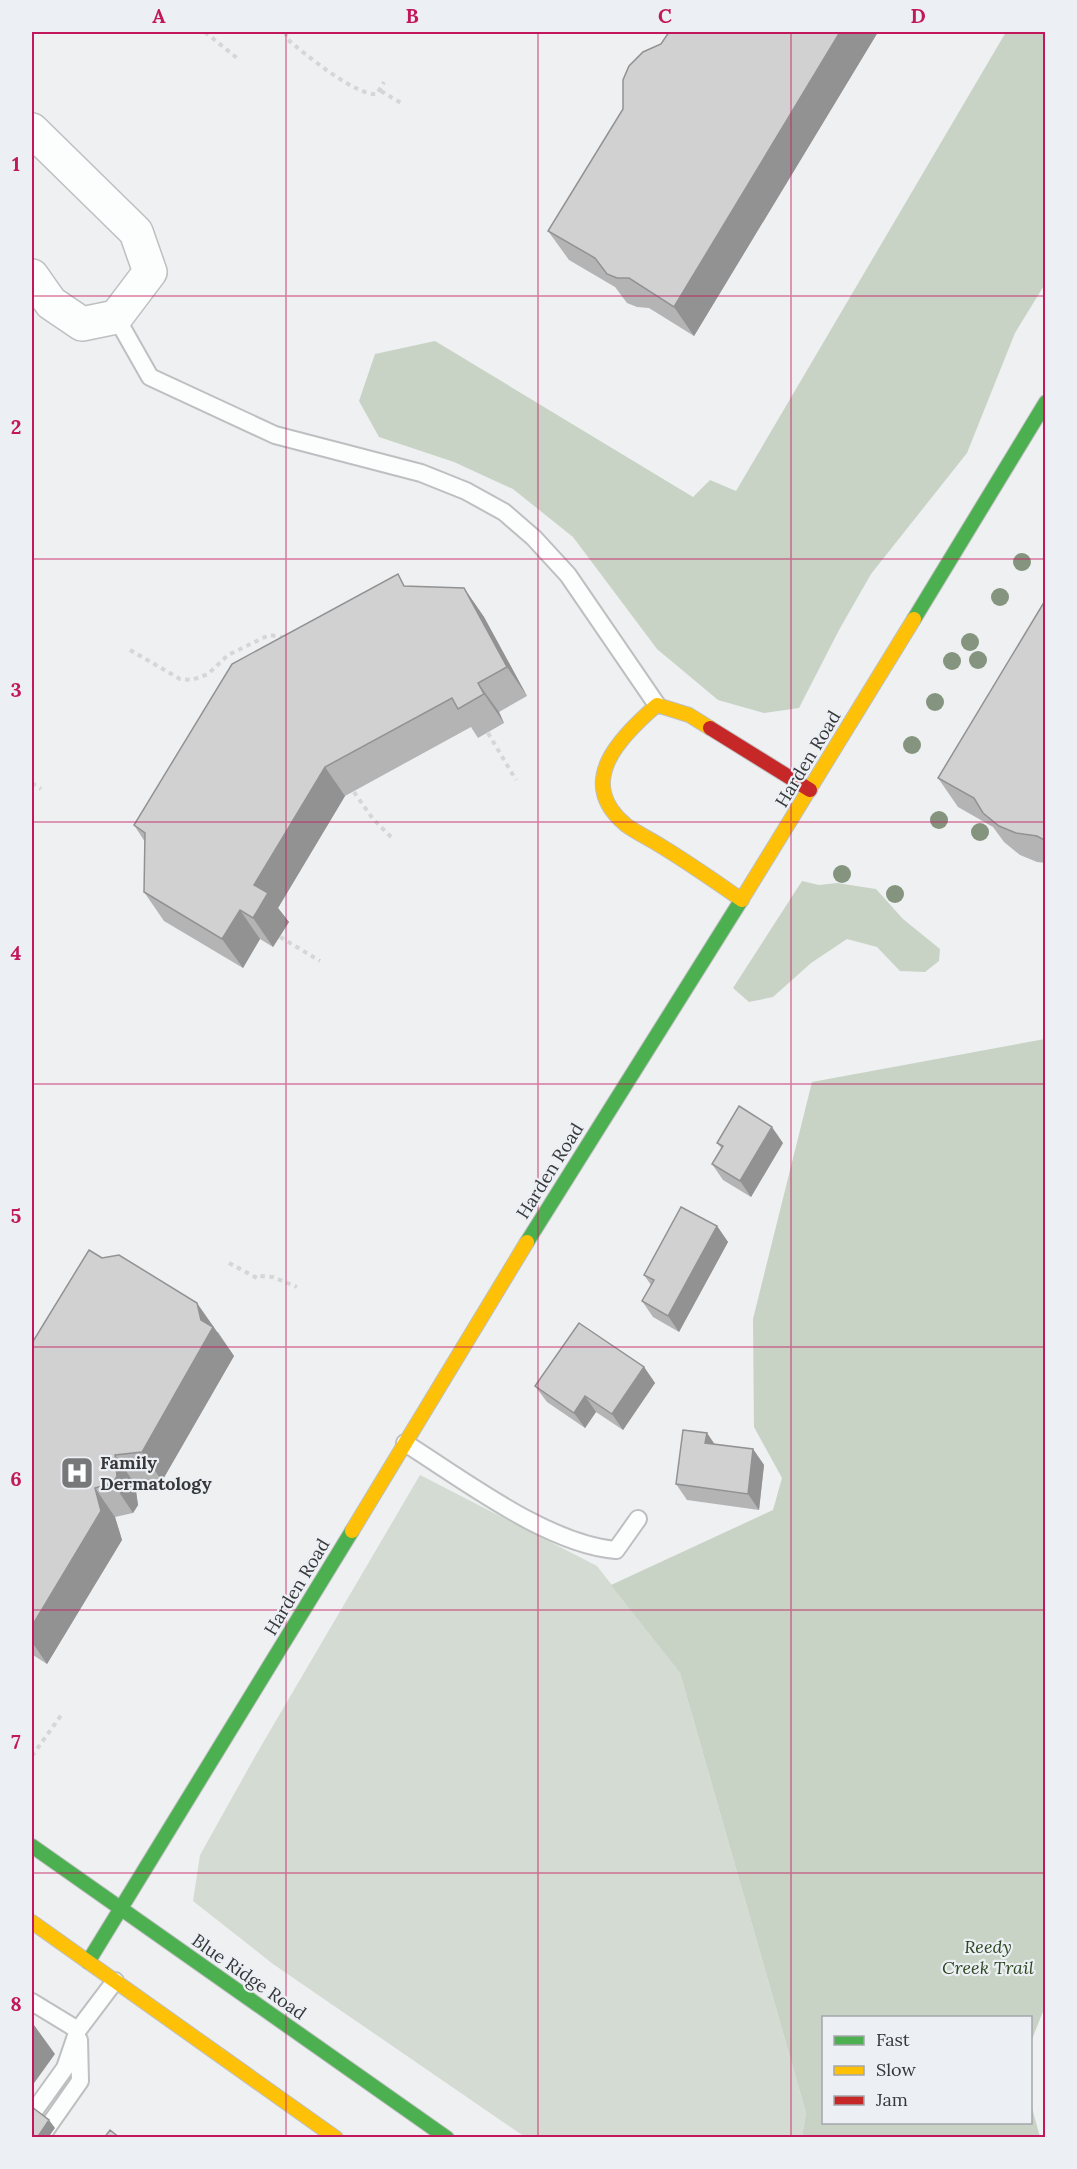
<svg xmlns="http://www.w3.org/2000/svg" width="1077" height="2169" font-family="Lora,serif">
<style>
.green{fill:#d4dbd3}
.forest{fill:#c8d3c5}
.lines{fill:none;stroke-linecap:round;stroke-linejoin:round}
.lane-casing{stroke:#bebfc1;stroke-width:20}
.street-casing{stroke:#bebfc1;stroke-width:36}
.fast-casing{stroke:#bebfc1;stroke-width:16}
.slow-casing{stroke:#bebfc1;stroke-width:16}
.jam-casing{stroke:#bebfc1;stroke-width:16}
.path{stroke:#d6d6d7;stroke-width:4;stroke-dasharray:4.5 4.5;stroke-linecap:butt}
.lane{stroke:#fcfdfd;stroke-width:16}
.street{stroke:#fcfdfd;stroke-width:33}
.fast{stroke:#4caf50;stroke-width:14}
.slow{stroke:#ffc107;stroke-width:14}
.jam{stroke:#c62828;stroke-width:14}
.tree{fill:#84947f}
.wall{fill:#b4b4b5}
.shaded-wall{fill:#929293}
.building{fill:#d1d1d2;stroke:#929293;stroke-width:1.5}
.grid{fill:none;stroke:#c2185b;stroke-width:1.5;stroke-opacity:0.55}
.labels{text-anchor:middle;stroke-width:4.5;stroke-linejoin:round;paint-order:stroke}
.street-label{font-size:18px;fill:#37383a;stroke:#ecf0f4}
.poi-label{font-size:18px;font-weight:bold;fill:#37383a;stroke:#ecf0f4;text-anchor:start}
.park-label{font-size:18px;font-style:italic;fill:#2d4821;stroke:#ecf0f4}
.neatline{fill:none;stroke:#c2185b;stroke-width:2}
.grid-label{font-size:20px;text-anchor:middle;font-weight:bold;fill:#c2185b}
</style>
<rect width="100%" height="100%" fill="#eef0f2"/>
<path class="green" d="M420,1475L597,1566L680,1673L806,2113L802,2137H525L273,1964L193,1901L200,1855L257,1753Z"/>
<path class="forest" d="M1006,32H1045V284L1015,333L967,453L871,574L839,630L799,708L764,713L718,700L657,649L573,537L513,489L454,462L379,437L359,401L375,354L435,341L693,497L710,480L736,491Z
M802,881L819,885L837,883L876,889L903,919L940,949L939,961L925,972L900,971L877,947L847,939L811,963L773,997L749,1002L733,988Z
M1045,1039V2006L1031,2042L1030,2018H824V2122H1030L1031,2104L1040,2137H802L806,2113L680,1673L611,1585L773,1510L782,1478L754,1427L753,1319L812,1082Z"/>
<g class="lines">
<defs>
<path id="lane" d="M116,317L150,377L275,435L421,473L466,491L504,512L534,538L568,575L657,705
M405,1443C464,1480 547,1544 616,1550L638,1519
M32,2002L78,2030
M32,2114L65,2068L78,2030L115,1981
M40,2138L80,2081L79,2040"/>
<path id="street" d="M32,130L136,232L150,272L116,317L82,324L51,303L32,276"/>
<path id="fast" d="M914,619L1046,402
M527,1242L742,899
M32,1846L447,2138
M88,1962L352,1531"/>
<path id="slow" d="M710,728L689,715L657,705C621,736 574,782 626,825C637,833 650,839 661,846C689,863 716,882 742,900
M742,899L914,619
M352,1531L527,1242
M32,1922L336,2138"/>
<path id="jam" d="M710,728L810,790"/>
</defs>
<use href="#lane" class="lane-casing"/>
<use href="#street" class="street-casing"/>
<use href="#fast" class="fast-casing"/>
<use href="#slow" class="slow-casing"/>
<use href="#jam" class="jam-casing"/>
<path class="path" d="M205,32L237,58
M286,32V38C302,52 357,97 377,94L384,82
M381,91L401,103
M130,650L180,679L192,680L208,674L228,655L265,637L270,635L285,638
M488,733L516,780
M32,783L41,789
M354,792L373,819L394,840
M280,937L320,961
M229,1263L257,1278L259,1276L273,1277L297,1287
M32,1756L62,1714"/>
<use href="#lane" class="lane"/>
<use href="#street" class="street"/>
<use href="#fast" class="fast"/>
<use href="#slow" class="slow"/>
<use href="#jam" class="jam"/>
</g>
<g class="tree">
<circle cx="1022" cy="562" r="9"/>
<circle cx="1000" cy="597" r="9"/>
<circle cx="970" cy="642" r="9"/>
<circle cx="978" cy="660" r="9"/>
<circle cx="952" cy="661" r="9"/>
<circle cx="935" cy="702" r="9"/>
<circle cx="912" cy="745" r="9"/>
<circle cx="939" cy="820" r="9"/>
<circle cx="980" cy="832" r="9"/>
<circle cx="842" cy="874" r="9"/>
<circle cx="895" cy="894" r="9"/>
</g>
<path class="wall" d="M669,32H878L694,336L649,308L637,307L627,303L615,287L569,260L548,231L623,109Z
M406,586L464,588L484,617L527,696L499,712L504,723L478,738L471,727L345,796L278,908L289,922L273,947L260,939L243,968L164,921L144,892L145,842L134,825Z
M1046,599V863L1037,862L1020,855L1004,842L993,827L958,807L938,778Z
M717,1143H783L751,1197L723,1180L712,1164L722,1149Z
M717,1226L728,1242L679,1332L653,1317L642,1301L651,1285L644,1275Z
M218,1332L234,1356L162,1481L135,1484L138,1505L133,1513L115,1517L122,1540L47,1664L33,1655L32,1656V1343Z
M644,1367L655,1383L623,1430L596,1412L585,1428L547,1402L535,1386Z
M707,1433L714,1444L753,1449L764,1465L759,1510L687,1500L676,1484Z"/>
<path class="shaded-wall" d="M840,32H878L694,336L674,307Z
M464,588L484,617L527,696L507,667Z
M478,683L499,712L504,723L484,694Z
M325,767L345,796L278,908L289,922L273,947L253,918L254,885Z
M240,910L260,939L243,968L222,939Z
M772,1127L783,1143L751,1197L740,1181Z
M717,1226L728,1242L679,1332L668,1316Z
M197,1303L234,1356L162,1481L142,1452L201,1320Z
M644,1367L655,1383L623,1430L612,1414Z
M585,1396L596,1412L585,1428L574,1413Z
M707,1433L718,1449L705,1443Z
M753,1449L764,1465L759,1510L748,1494Z
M115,1455L135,1484L138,1505L133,1513L113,1483Z
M95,1488L115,1517L122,1540L47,1664L32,1642V1626Z
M34,2025L55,2054L32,2086V2029Z
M49,2120L55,2128L48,2138H37Z"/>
<path class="building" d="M669,32H840L674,307L629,278H617L607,274L595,258L548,231L623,109V80L629,66L643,52L661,44Z
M398,574L404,586L464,588L507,667L478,683L484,694L458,709L452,698L325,767L254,885L268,893L253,918L240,910L222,939L144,892L145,833L134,825L232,664Z
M1046,599V841L1037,836L1016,833L999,826L983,813L974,798L938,778Z
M739,1106L772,1127L740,1181L712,1164L723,1146L717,1143Z
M681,1207L717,1226L668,1316L642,1301L654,1280L644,1275Z
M89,1250L102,1258L119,1255L197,1303L201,1320L213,1327L142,1452L115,1455L117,1476L113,1483L95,1488L101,1511L32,1626V1343Z
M579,1323L644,1367L612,1414L585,1396L574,1413L535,1386Z
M683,1430L707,1433L705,1443L753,1449L748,1494L676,1484Z
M32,2107L49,2120L37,2138H32Z
M110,2130L120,2138H104Z"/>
<path class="grid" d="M286,32V2138M538,32V2138M791,32V2138M32,296H1046M32,559H1046M32,822H1046M32,1084H1046M32,1347H1046M32,1610H1046M32,1873H1046"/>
<defs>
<symbol id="hospital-square" viewBox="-11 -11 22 22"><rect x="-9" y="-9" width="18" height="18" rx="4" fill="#77787a" stroke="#ecf0f4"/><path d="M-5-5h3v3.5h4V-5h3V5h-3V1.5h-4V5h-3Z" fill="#fff"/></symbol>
</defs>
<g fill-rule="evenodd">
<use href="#hospital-square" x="58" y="1454" width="38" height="38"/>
</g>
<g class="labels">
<g class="street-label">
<text transform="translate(808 759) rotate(-59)" y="6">Harden Road</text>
<text transform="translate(550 1171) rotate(-58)" y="6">Harden Road</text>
<text transform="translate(297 1587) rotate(-59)" y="6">Harden Road</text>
<text transform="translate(249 1977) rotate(35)" y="6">Blue Ridge Road</text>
</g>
<g class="poi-label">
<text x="100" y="1469">Family<tspan x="100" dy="21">Dermatology</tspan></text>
</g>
<g class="park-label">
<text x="988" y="1953">Reedy<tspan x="988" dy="21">Creek Trail</tspan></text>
</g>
</g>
<rect width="1077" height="2169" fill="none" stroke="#ecf0f4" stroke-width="66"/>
<rect x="822" y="2016" width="210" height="108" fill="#ecf0f4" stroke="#a4a6aa" stroke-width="1.5"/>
<rect x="834" y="2036" width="30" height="9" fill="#4caf50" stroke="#a4a6aa" stroke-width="1.5"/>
<text x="876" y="2046" font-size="18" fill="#37383a">Fast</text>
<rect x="834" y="2066" width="30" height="9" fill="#ffc107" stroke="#a4a6aa" stroke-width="1.5"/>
<text x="876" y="2076" font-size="18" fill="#37383a">Slow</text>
<rect x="834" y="2096" width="30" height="9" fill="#c62828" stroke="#a4a6aa" stroke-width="1.5"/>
<text x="876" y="2106" font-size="18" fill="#37383a">Jam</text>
<rect x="33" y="33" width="1011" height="2103" class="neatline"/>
<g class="grid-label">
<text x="159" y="23">A</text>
<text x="412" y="23">B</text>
<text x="665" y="23">C</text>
<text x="918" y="23">D</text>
<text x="16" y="171">1</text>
<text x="16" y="434">2</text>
<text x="16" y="697">3</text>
<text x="16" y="960">4</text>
<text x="16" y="1223">5</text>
<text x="16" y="1486">6</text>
<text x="16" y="1749">7</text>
<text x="16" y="2011">8</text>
</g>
</svg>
